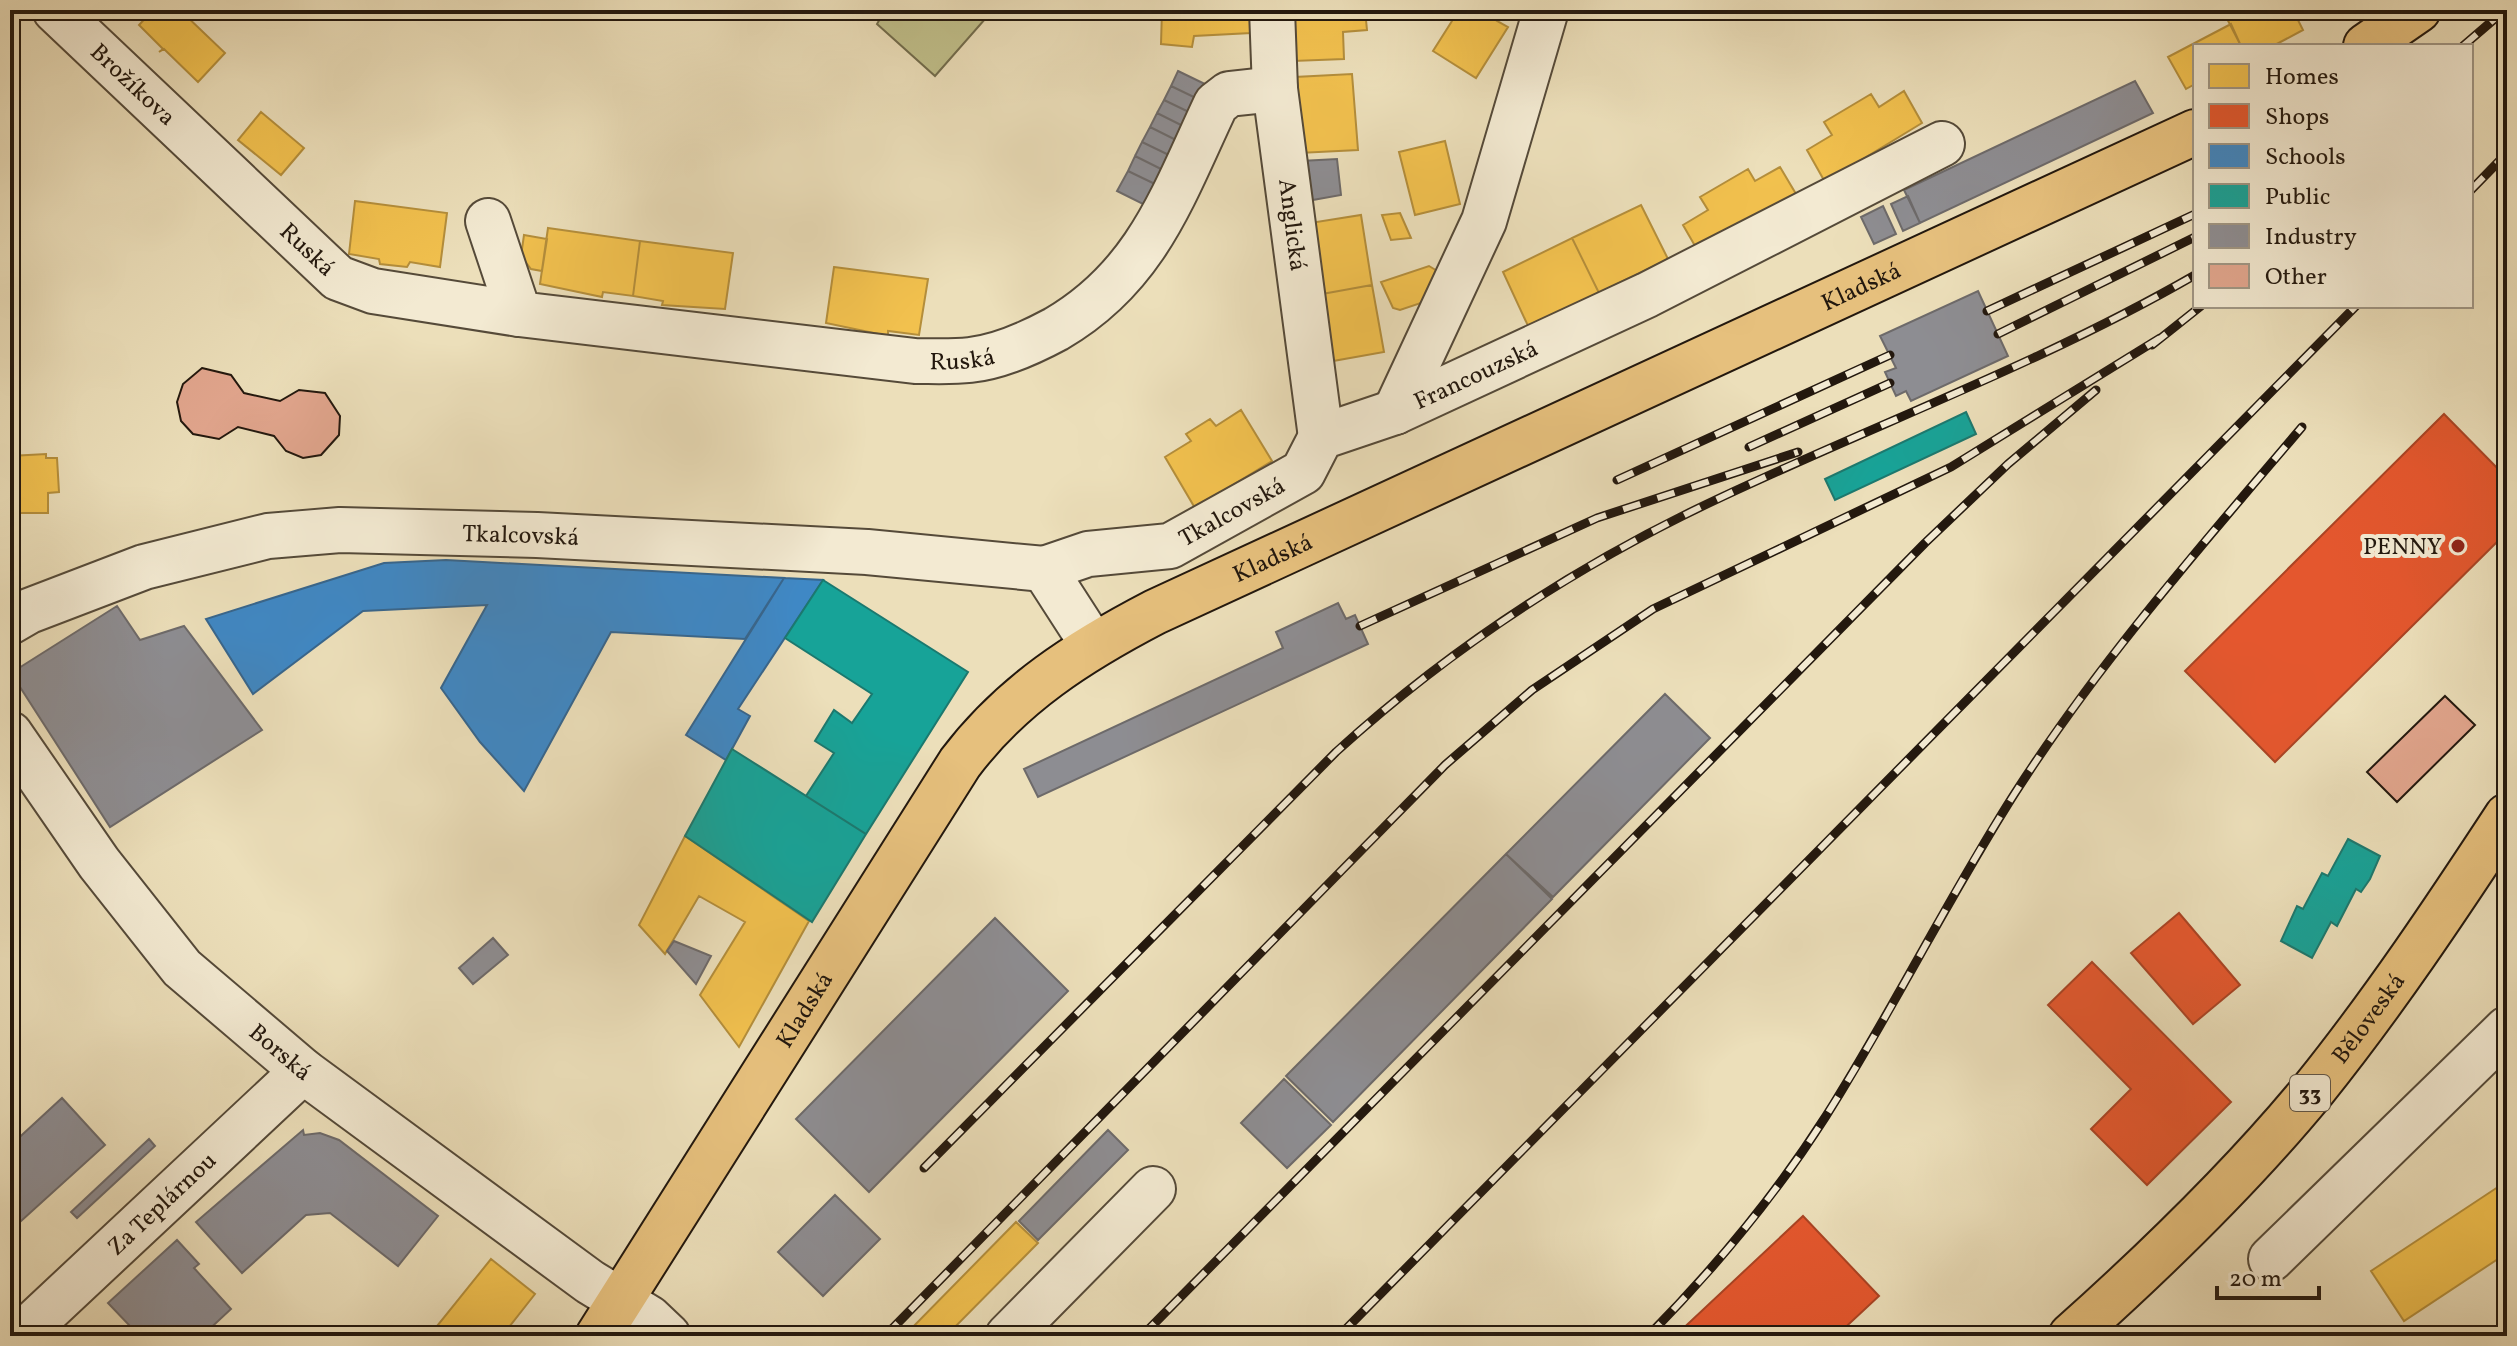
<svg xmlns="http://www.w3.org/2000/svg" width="2517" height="1346" font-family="Vollkorn,serif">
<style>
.green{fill:#c0bf8a;stroke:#726c4c;stroke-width:2}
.homes{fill:#f2c14e;stroke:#b48e3b;stroke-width:2}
.shops{fill:#e4572e;stroke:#aa4424;stroke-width:2}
.schools{fill:#3f88c5;stroke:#37668e;stroke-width:2}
.public{fill:#17a398;stroke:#1b796f;stroke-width:2}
.industry{fill:#8d8d92;stroke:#6d6a6a;stroke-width:2}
.building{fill:#e2a68e;stroke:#23180e;stroke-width:2}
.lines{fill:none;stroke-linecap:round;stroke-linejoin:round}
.minor-casing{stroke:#554a39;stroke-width:48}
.major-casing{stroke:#23180e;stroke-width:48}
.minor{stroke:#f3ead2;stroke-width:44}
.major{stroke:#e6c07d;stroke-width:44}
.rail-casing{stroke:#23180e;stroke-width:9}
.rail{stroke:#f3ead2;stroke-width:6;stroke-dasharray:18;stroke-linecap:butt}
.poi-dot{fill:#8f2418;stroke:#f3ead2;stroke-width:3}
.labels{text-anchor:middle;stroke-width:8;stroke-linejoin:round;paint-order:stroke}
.shield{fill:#f3ead2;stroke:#615749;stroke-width:2}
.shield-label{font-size:22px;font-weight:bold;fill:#23180e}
.street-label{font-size:24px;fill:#23180e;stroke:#f3ead2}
.poi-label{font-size:24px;fill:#23180e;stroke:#f3ead2;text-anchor:end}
</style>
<rect width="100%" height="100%" fill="#ecdfba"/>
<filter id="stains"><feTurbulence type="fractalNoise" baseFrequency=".0025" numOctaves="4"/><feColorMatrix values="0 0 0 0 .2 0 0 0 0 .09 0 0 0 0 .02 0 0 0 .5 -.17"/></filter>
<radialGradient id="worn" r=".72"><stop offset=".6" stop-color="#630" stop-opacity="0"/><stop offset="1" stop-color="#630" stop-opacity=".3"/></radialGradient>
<path class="green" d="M885,10H993L935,76L877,24Z"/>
<path class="homes" d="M153,10H180L225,53L198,82L164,49L159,52L163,49L139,25Z
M1162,10H1250L1251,33L1194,36L1192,47L1161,44Z
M1290,10H1341V12L1290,16Z
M1365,10L1367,30L1343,32L1344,59L1293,61L1290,16Z
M1459,10H1496L1502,13L1497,21L1508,27L1476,78L1433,51Z
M2229,10H2293L2303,30L2273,46H2241L2224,13Z
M2231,24L2241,46H2195V84L2186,89L2168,57Z
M1352,74L1358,150L1299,153L1295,77Z
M1904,91L1922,123L1825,182L1807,150L1832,135L1824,122L1871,94L1879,107Z
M261,112L304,148L281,175L238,140Z
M1445,141L1460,204L1415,215L1399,152Z
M1780,167L1799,199L1702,258L1683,225L1708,210L1700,197L1748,169L1755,181Z
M355,201L447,213L440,267L410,262L407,267L380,264L379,259L349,254Z
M1641,205L1668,259L1599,293L1572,238Z
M1400,213L1411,238L1391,240L1382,215Z
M1361,215L1372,285L1322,294L1310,223Z
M548,228L640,241L633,296L603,292L602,297L540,284Z
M524,235L547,239L542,271L531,269L521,256Z
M1572,238L1599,293L1529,328L1503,272Z
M640,241L733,253L725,309L662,305L663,301L633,296Z
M1429,266L1439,272L1421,303L1400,310L1393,308L1381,282Z
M834,267L928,279L919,335L888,331V336L826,323Z
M1372,285L1384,352L1333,361L1322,294Z
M1241,410L1272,461L1195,508L1165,457L1191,441L1186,434L1210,419L1216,426Z
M46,454V458H57L59,492L48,493V513H10V456Z
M685,836L809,921L739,1047L700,995L745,922L699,896L665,954L639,925Z
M2507,1181V1253L2404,1321L2371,1271Z
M1016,1222L1038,1243L946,1336H904Z
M491,1259L535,1294L502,1336H429Z"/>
<path class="shops" d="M2444,414L2507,478V532L2275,762L2185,671Z
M2179,913L2240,985L2193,1024L2131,953Z
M2092,962L2231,1102L2147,1185L2091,1129L2131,1089L2048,1005Z
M1803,1216L1879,1296L1836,1336H1675Z"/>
<path class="schools" d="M446,560L784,578L745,639L611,632L524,791L480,742L441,688L487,605L363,611L253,694L206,619L384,563Z
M784,578L823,580L738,709L750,716L726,760L686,735Z"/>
<path class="public" d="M1966,412L1976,434L1835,500L1825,479Z
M823,580L968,672L866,834L806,796L834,753L815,741L834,710L852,723L872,694L785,638Z
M732,749L866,834L812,922L685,836Z
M2348,839L2380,856L2370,879L2361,892L2356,889L2337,926L2331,922L2312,958L2281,941L2297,906L2303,909L2322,873L2328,876Z"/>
<path class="industry" d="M1178,71L1207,85L1200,100L1171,86Z
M2135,81L2153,113L1920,223L1904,190Z
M1171,86L1200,100L1193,114L1164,100Z
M1164,100L1193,114L1187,128L1157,113Z
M1157,113L1187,128L1180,142L1150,127Z
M1150,127L1180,142L1173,157L1142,142Z
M1142,142L1173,157L1165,171L1135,156Z
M1135,156L1165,171L1157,185L1128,171Z
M1337,159L1341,195L1307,201L1301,161Z
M1128,171L1157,185L1145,205L1117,191Z
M1908,196L1920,223L1903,231L1891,204Z
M1883,206L1896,234L1874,244L1861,217Z
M10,234L19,243L10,252Z
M1978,291L2008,356L1911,401L1906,391L1896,396L1885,372L1896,368L1880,336Z
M1338,603L1346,619L1355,615L1368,644L1038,797L1024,769L1283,648L1276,632Z
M117,606L140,640L184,626L262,730L110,827L11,673Z
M1665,694L1710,738L1553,897L1506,854Z
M1506,854L1552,899L1333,1122L1286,1076Z
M995,918L1068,991L869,1192L796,1119Z
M493,938L508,955L473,984L459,968Z
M674,941L711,956L696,984L667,951Z
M1284,1079L1331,1125L1287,1168L1241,1123Z
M62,1098L105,1145L10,1231V1146Z
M303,1130L304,1135L320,1133L339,1140L438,1216L398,1266L330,1213L306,1215L242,1273L196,1222Z
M1108,1130L1128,1150L1038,1240L1019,1221Z
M149,1139L155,1146L77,1218L71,1212Z
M835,1195L880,1239L823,1296L778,1252Z
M177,1240L199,1264L194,1268L231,1309L202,1336H128L125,1332L130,1326L108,1303Z"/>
<path class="building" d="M202,368L231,375L244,393L280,401L299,390L325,393L340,416L339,435L321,455L303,458L286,451L274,436L238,427L219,439L193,434L181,421L177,402L183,384Z
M2445,696L2475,725L2397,802L2367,772Z"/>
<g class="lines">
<defs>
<g id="minor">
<path id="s1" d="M55,10L338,278L373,291L519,314"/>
<path id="s2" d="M1272,10L1275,89L1321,437"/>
<path id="s3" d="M488,221L519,314L915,361C933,361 952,362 970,360C1000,357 1030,343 1056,329C1147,276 1173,195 1216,104L1229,94L1275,89"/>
<path d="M1395,412L1484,221L1546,10"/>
<path id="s4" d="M10,622L29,611L144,567L268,536L340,530L537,535L867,552L1044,569"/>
<path id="s5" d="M1093,645L1044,569L1088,554L1170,546L1303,472L1321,437L1395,412L1647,295L1942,144"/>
<path id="s6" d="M10,734L99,863L182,968L303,1071L590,1282L649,1318L668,1336"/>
<path d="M2271,1259L2507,1029"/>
<path id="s7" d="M20,1336L303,1071"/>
<path d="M1008,1336L1153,1189"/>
</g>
<g id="major">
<path d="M2366,46L2418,10"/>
<path id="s8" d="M598,1336L960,763C1012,694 1080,651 1155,612L2195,132"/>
<path id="s9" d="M2071,1336C2157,1259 2241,1178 2314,1089C2384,1002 2446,909 2507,816"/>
</g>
</defs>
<use href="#minor" class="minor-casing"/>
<use href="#major" class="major-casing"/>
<use href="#minor" class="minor"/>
<use href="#major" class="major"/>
<defs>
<path id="rail" d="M2463,46L2505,10
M2471,190L2507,153
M1987,311L2195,214
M1998,334L2195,237
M2152,345L2201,306
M1749,447L1890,383
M1617,480L1890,355
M1360,626L1597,518L1798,452
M924,1168L1336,752C1446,652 1573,568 1707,504C1868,427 2041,364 2195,275
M885,1336L1445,765L1532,690L1653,609L1951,467L2160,338
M1142,1336L1925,543L2008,464L2096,390
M1339,1336L2356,306
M1648,1336C1715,1268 1775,1196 1826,1116C1893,1010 1948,898 2015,793C2099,662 2202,545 2302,427"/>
</defs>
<use href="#rail" class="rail-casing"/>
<use href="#rail" class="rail"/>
</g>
<circle class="poi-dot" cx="2458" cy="546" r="8"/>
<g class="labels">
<rect class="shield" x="2290" y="1075" width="40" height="36" rx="6"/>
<g class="shield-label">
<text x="2310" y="1101">33</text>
</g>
<g class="street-label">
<text dy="8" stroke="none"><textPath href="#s1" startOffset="108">Brožíkova</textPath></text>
<text dy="8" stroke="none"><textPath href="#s2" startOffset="216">Anglická</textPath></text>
<text dy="8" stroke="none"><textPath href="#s1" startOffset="348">Ruská</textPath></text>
<text dy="8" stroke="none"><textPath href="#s8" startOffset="1704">Kladská</textPath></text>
<text dy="8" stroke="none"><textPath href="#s3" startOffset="544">Ruská</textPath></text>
<text dy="8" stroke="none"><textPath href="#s5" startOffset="578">Francouzská</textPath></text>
<text dy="8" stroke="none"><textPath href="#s5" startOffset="290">Tkalcovská</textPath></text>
<text dy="8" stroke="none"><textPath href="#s4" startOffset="526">Tkalcovská</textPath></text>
<text dy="8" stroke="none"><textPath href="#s8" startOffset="1056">Kladská</textPath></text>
<text dy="8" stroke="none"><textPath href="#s8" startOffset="386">Kladská</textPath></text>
<text dy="8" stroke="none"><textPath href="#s9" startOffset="436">Běloveská</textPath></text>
<text dy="8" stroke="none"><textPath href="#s6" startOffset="420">Borská</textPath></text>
<text dy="8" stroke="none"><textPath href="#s7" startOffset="194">Za Teplárnou</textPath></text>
</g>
<g class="poi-label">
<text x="2442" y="554">PENNY</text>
</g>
</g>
<rect width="2517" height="1346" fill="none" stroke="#ecdfba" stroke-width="40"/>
<rect x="12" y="12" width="2493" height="1322" fill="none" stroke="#23180e" stroke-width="4"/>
<rect x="20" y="20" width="2477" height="1306" fill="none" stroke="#23180e" stroke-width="2"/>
<rect x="2193" y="44" width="280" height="264" fill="#f3ead2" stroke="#a09684" stroke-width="2"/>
<rect x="2209" y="64" width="40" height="24" fill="#f2c14e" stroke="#a09684" stroke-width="2"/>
<text x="2265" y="84" font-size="24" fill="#23180e">Homes</text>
<rect x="2209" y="104" width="40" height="24" fill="#e4572e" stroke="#a09684" stroke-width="2"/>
<text x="2265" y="124" font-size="24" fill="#23180e">Shops</text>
<rect x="2209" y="144" width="40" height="24" fill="#3f88c5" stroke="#a09684" stroke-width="2"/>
<text x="2265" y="164" font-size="24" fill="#23180e">Schools</text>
<rect x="2209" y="184" width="40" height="24" fill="#17a398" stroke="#a09684" stroke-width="2"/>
<text x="2265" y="204" font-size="24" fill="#23180e">Public</text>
<rect x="2209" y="224" width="40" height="24" fill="#8d8d92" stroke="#a09684" stroke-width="2"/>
<text x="2265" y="244" font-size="24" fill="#23180e">Industry</text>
<rect x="2209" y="264" width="40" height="24" fill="#e2a68e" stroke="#a09684" stroke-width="2"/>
<text x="2265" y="284" font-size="24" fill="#23180e">Other</text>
<path d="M2217 1286v12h102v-12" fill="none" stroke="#23180e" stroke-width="4"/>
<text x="2229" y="1286" font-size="24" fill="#23180e" stroke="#f3ead2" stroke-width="6" paint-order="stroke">20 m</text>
<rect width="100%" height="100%" filter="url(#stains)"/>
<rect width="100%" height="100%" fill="url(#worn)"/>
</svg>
